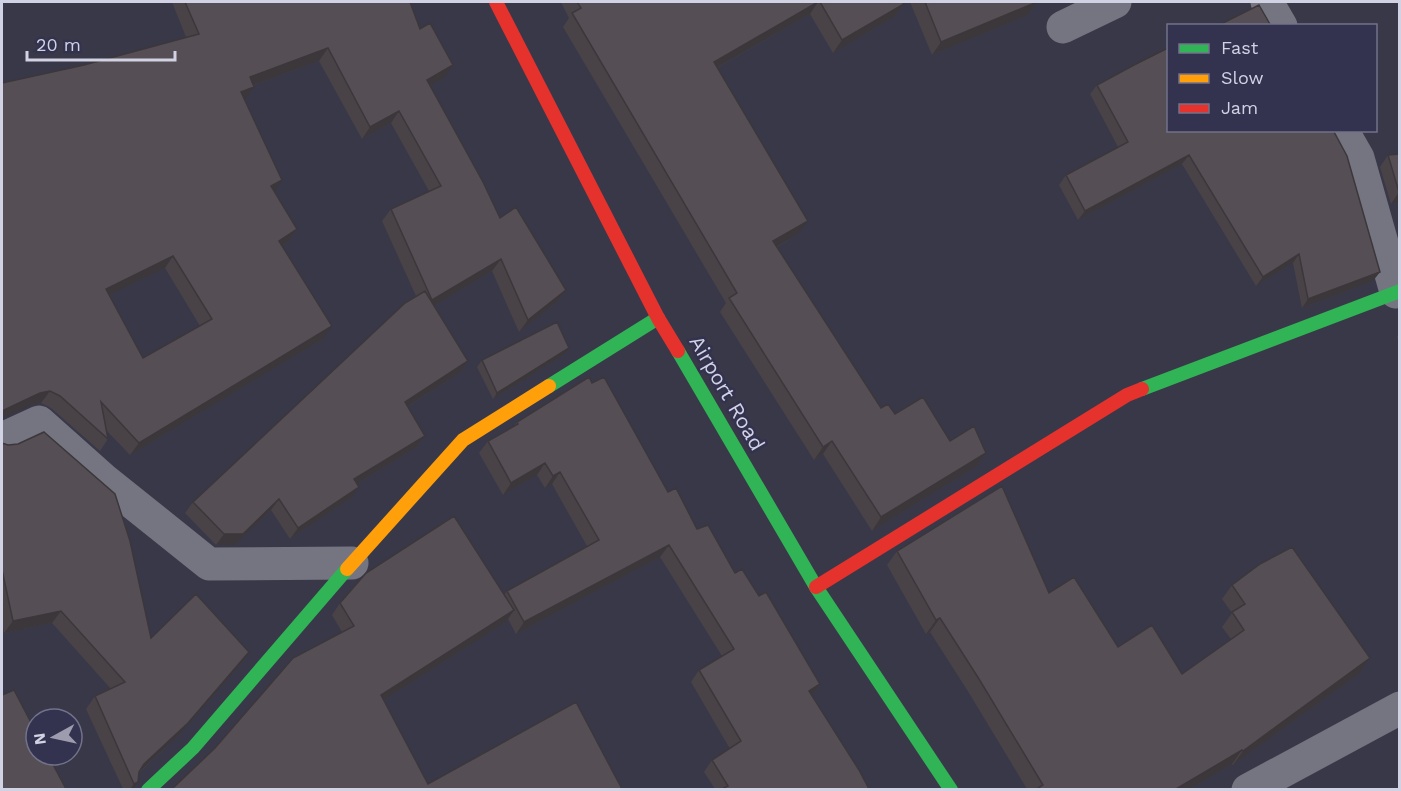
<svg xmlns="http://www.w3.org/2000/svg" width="1401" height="791" font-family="'Work Sans',sans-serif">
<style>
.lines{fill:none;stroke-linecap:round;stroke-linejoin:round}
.street{stroke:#757581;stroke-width:33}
.fast{stroke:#30b455;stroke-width:14}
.slow{stroke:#ff9f0a;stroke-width:14}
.jam{stroke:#e5322d;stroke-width:14}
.wall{fill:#494348;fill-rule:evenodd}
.shaded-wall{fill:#3c373b}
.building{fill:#554e54;stroke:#3c373b;stroke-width:1.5;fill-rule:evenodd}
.labels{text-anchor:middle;stroke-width:5;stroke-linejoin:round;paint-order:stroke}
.street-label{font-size:21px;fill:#d1d2e4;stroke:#33324f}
</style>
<rect width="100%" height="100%" fill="#393849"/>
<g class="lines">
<path class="street" d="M1267,2L1281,26
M1063,27L1115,2
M1342,130L1358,158L1396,292
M2,439L39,422L103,479L209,564L352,563
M1248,790L1400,708"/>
<path class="fast" d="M678,351L816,587L951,790
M549,386L658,318
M1142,389L1400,291
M148,790L193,748L347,569"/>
<path class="slow" d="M347,569L463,440L549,386"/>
<path class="jam" d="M496,2L658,318L678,351
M816,587L1127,395L1142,389"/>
</g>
<path class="wall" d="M172,2H410L420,29L444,78L430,85L500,218L566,290L557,302L519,332L492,271L434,306L468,361L461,372L407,407L425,436L417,447L357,484L351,498L290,539L271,510L235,545H216L185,513L193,502L416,296L382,221L391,209L429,191L391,123L362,139L319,61L254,85L245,99L274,191L297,229L289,241L282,246L323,339L130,455L106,430L108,439L100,451L51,408L41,403L31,405L84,65L186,37ZM165,268L200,326L143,358L109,295Z
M561,2H902L904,4L894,17L833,53L810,14L717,68L798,234L777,247L881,408L895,414L950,441L986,453L977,466L872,531L823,454L814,460L720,312L726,303L563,27L569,18Z
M910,2H1040H1037L1028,15L932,55Z
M1097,85L1373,281L1302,308L1293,263L1256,286L1182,164L1078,220L1059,185L1066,175L1118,147L1090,94Z
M1400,154V203L1391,204L1380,167L1388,155Z
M1400,333V344L1397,337Z
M565,354L493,399L477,367L482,360Z
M592,383L668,492L697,529L735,573L759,596L820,684L812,696L869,789H715L704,772L712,760L730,749L691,682L699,670L722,656L660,557L516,634L508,619L506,622L384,700L428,784L622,789H172L342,632L332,615L340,603L504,595L507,591L587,546L552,484L545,488L537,475L503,495L479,453L488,441L513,427L517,422Z
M2,443L151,638L249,652L241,664L179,735L139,773L133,789H123L86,709L95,696L111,689L52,623L4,633L2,621Z
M897,551L1049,593L1118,647L1182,674L1231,639L1222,627L1232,613L1222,599L1232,585L1370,658L1360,673L1233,765L1232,764L1190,789H1027L969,693L930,632L926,634L887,565Z"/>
<path class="shaded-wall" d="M818,2L810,14L704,75L714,62Z
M1028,2H1040H1037L1028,15L932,55L941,42Z
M904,4L894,17L833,53L842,40Z
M328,48L319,61L242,89L250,77Z
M453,65L444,78L418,92L427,80Z
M254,87L246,99L232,104L241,92Z
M399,111L391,123L362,139L370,127Z
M1189,155L1182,164L1078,220L1085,211Z
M282,180L274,193L271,186Z
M1399,192L1400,203L1391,204Z
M808,221L798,234L764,254L773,241Z
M297,229L289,241L271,253L279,241Z
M1299,254L1293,263L1256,286L1263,277Z
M173,256L165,268L97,301L106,289Z
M501,259L492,271L424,312L432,300Z
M1380,272L1373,281L1302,308L1308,299Z
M566,290L557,302L519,332L528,320Z
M332,326L323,339L130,455L139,443Z
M569,348L565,354L493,399L497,393Z
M468,361L461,372L397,413L405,402Z
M50,391L41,403L31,405L2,419V411L40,393Z
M425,436L417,447L347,490L354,479Z
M832,441L823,454L814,460L823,447Z
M986,453L977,466L872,531L881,517Z
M545,463L537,475L503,495L511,483Z
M560,472L552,484L545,488L553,476Z
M359,487L351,498L290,539L298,528Z
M279,499L271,510L235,545H216L224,534Z
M669,545L660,557L516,634L524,622Z
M514,610L506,622L373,707L381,695Z
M61,611L52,623L4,633L13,621Z
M940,618L930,632L926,634L936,620Z
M249,652L241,664L179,735L135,776L144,764Z
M1370,658L1360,673L1233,765L1243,751Z
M820,684L812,696L809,691Z
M1242,750L1232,764L1190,789H1176Z
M138,782L133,789H130L134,784Z"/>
<path class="building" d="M185,2H410L420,29L430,23L453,65L427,80L483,182L500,218L516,207L566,290L528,320L501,259L432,300L391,209L441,186L399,111L370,127L328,48L250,77L254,87L241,92L282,180L271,186L297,229L279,241L332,326L139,443L101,402L108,439L60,396L50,391L40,393L2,411V83L84,65L199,34ZM173,256L212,319L143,358L106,289Z
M577,2H818L714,62L808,221L773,241L881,408L888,404L895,414L923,397L950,441L974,426L986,453L881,517L832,441L823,447L729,298L737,293L572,13L581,8Z
M820,2H902L904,4L842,40Z
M925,2H1037L941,42Z
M1259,5L1271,26H1217Z
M1168,48V130H1333L1347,156L1380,272L1308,299L1299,254L1263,277L1189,155L1085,211L1066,175L1128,142L1097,85L1134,65Z
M1400,154V192H1399L1388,155Z
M425,291L468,361L405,402L425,436L354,479L359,487L298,528L279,499L243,534H224L193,502L405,303Z
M557,322L569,348L497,393L482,360Z
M589,377L592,383L604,377L668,492L676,488L697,529L708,525L735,573L742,569L759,596L766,592L820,684L809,691L859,770L869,789H722L728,786L712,760L741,741L699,670L734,649L669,545L524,622L507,591L599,540L560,472L553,476L545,463L511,483L488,441L518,424L517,422Z
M44,432L115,494L130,541L151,638L196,594L249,652L188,723L144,764L139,772L138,782L134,784L95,696L125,682L61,611L13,621L2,570V443L8,445L18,444Z
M1002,486L1049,593L1074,577L1118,647L1152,625L1182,674L1244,630L1232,612L1245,604L1232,585L1260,564L1292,547L1370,658L1243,751L1242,750L1176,789H1039L1038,788L1043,785L979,679L940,618L936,620L897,551Z
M454,516L514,610L381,695L428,784L576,702L622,789H172L215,748L293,658L354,626L340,603L366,573Z
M14,690L36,732V755H48L66,789H2V695Z"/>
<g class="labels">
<g class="street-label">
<text transform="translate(727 393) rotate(60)" y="7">Airport Road</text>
</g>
</g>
<rect width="1401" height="791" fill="none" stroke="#d1d2e4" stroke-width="6"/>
<rect x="1167" y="24" width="210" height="108" fill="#33324f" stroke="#72728b" stroke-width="1.5"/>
<rect x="1179" y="44" width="30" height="9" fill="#30b455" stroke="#72728b" stroke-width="1.5"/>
<text x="1221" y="54" font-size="18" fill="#d1d2e4">Fast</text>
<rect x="1179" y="74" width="30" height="9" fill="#ff9f0a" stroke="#72728b" stroke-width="1.5"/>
<text x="1221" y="84" font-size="18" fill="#d1d2e4">Slow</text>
<rect x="1179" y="104" width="30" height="9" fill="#e5322d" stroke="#72728b" stroke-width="1.5"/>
<text x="1221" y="114" font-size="18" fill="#d1d2e4">Jam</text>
<g transform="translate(54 737) rotate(262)"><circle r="28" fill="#33324f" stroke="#72728b" stroke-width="1.5"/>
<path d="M0-4.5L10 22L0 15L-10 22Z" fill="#9c9cae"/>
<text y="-9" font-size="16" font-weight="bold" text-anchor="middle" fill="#d1d2e4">N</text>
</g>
<path d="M27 51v9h148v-9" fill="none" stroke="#d1d2e4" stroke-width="3"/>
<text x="36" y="51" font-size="18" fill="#d1d2e4" stroke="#33324f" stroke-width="4.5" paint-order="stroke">20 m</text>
</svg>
